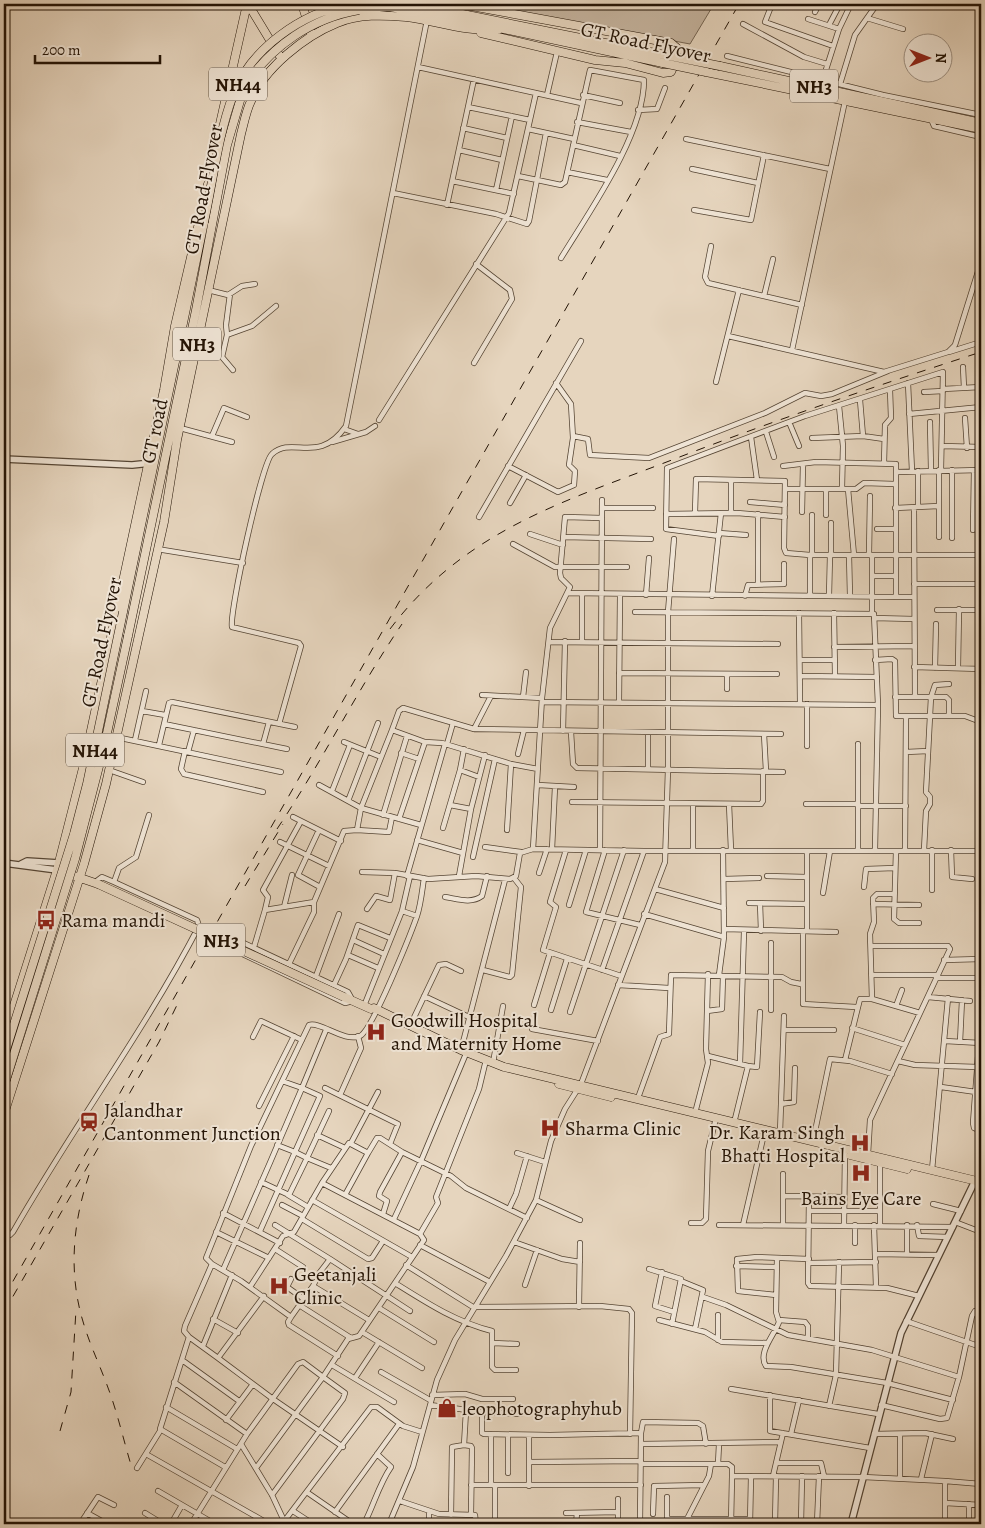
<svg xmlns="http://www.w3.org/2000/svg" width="985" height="1528" font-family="Alegreya,serif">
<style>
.green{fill:#c5b49f;stroke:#746452}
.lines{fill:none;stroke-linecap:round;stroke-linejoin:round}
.minor-casing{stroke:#544433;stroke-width:6}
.tertiary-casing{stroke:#544433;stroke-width:8}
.trunk-casing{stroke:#231305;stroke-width:9}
.minor{stroke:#efe4d5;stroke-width:4.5}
.tertiary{stroke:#efe4d5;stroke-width:5.5}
.trunk{stroke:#e6d5be;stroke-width:8}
.rail{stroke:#231305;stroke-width:1;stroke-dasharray:9 9;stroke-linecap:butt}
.trunk-bridge-casing{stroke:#231305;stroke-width:9;stroke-linecap:butt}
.trunk-bridge{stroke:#e6d5be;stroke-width:8}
.labels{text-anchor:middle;stroke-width:4;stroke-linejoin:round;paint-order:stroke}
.shield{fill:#efe4d5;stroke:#605243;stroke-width:1}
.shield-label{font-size:19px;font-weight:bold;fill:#231305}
.street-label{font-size:20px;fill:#231305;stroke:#efe4d5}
.poi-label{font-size:20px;fill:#231305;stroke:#efe4d5;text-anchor:start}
</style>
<rect width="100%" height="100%" fill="#e6d5be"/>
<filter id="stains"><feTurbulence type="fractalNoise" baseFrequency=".004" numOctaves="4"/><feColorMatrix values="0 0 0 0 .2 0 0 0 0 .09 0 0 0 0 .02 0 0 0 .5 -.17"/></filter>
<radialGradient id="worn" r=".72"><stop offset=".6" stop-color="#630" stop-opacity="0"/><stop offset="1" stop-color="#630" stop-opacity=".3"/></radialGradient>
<path class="green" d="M477,4H714L690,44Z"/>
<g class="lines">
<defs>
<path id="minor" d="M772,4L765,22L833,46
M950,4L960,7L965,4
M932,7L933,4
M815,12L819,4
M867,18L903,29
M808,19L839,29
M743,24L804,57L827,64
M829,25L840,4
M727,56L883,95L981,115
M418,67L581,103
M823,79L839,29L851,4
M840,84L855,35L877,4
M547,95L557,52
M583,95L620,103
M468,107L530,120
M638,110L657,109L665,88
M931,119L934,126L981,137
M577,122L631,132
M463,128L507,138
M528,129L574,139
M686,139L830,169
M573,145L620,156
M459,150L502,160
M692,169L758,183
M567,172L607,180
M518,176L561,185L565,182L590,70L644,80C644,135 589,212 561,258
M452,181L514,194
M496,190L512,116
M393,193L496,214L527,224L529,221L546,133
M447,205L474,79
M694,210L751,220L764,155
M711,246L705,277L708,283L802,305
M208,290L228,295L242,286L255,284
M230,294L226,325L227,335L252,326L276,306
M764,296L773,259
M227,335L222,357L233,370
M728,336L884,372L948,352L955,345L981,262
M792,350L845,101
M949,352L981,342
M978,360L981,401
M474,363L512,299L510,290L476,264
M963,367L964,388
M716,382L739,290
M908,383L912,471
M943,389L981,387
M924,392L943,391
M860,400L863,436
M839,406L843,446L842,488
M909,414L981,407
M965,418L967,448
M379,420L509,213L536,93
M789,422L799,446
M930,422L931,470
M180,428L232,442
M344,429L358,434
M766,432L774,457
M212,436L224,408L247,417
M573,436L588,439L590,455L649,458L765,413L805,393L821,396L832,394L888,371
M751,437L757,480
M812,438L863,436L884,439
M332,442L366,432L375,426
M942,446L981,447
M884,463L885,425L891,418L890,390
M508,466L558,492L574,485L575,471L569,465L573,438L571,404L556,383
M783,466L816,462L896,464V597
M939,470V537
M952,470V538
M918,471V506
M896,472L981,470
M731,480V513
M786,489H856L864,483L895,484
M848,489L854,555
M750,502L785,505
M510,503L526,475
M914,507L915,696
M602,508H653
M895,508L939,506
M802,512L803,464
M695,513L696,479L785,481L784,548L786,553L810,555H981
M666,514L737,513L785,517
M812,515V555
M826,515V489
M479,517L581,341
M831,523V555
M877,529H895
M973,530L974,470
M719,533L746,535
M530,534L563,545
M719,536L666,529L667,468L805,416L943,372L941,470
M564,537L651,539
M513,544L555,567H627
M157,549L243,563
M810,555V596
M849,555L850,596
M869,555L870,496
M872,555V614
M873,576H896
M758,584V514
M914,584H981
M568,593L914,597
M646,595L649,558
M712,596L721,513
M745,596L748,585L784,584V564
M829,596L830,555
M937,610H981
M635,612L874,614L878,705L875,850
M799,613L800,704
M834,613L835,675
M874,618L914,619
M582,641V594
M549,642L778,644
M834,647L914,646
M801,660H834
M875,660L892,659L895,661L896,716H965L981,722
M914,667L981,669
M935,668L936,624
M958,668L959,609
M619,673L777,674
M801,676L877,677
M727,689V674
M482,695L542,698
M523,697L526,672
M895,697H946L949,700V715
M542,702L878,705
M619,702L620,595
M142,711L165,715
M164,724L287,749
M279,724L301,646L299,643L232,627C229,613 262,462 272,454C293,435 318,466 346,426L427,20
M474,729L491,696
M392,730L361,808L421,825
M563,731L565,641
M571,732L573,764L577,768L783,772
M764,734L766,771
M116,737L281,772
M135,740L146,691
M344,742L381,757
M263,744L269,722
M447,744L453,723
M159,745L169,703L172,702L295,727
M807,746V704
M464,749L460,770L479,777
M185,751L181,769L184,774L263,792
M188,752L194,730
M906,752L928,751
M401,753L419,759
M518,754L524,730
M538,769L511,764L442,743L425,742L392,730L399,711L403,708L474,729L781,734
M648,769V733
M109,770L143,782
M319,785L361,808L357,830L389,832L392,817
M538,785L574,787
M332,791L350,745
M348,801L378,723
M572,802L761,804L763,801V771
M729,804L731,850
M806,804H858
M450,805L471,809
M858,806H906
M383,815L407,736
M293,817L341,841
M399,819L425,742
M443,828L460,770
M319,830L298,875L320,887
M507,830L511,764
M417,840L463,853
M280,842L329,866
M485,847L521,852
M533,849L542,698L550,628L570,587L561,578L560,573L565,517L602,518
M552,849L555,787
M566,850L550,902L556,907L543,950L621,976
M600,850L602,500
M605,850L586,912L640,925
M693,850V804
M858,850V744
M905,850L906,716
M924,850L926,811L930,804V797L926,792L931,697L935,685L949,684
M951,850L952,877L972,879
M896,851L894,919L899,923H919
M473,857L495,759
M362,872L395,873L428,879L476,876L510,879L516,876L520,853L533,849L644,851H981
M539,873L547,849
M407,876L445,744
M459,876L471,809L485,755
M767,876L807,877
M724,879L759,878
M94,883L102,877L114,882
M864,887L866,869L895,868
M655,889L724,908
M932,890V850
M823,893L830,851
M445,897C458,899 471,904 482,896L487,876
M749,903L807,904
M760,903L761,931
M873,904L919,905
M569,905L586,850
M284,907L292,875
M367,909L376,896L390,900L395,873
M265,910L268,897L263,890L301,821
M402,911L417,916
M644,914L724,937
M724,929L836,932
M803,931V1004L856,1007
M807,931V851
M235,939L348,992L353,1001L345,1003L232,949Z
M353,940L384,954
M771,943V1010
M254,947L265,910L314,902L344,831L357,830
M348,955L378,968
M944,960L981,959
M289,964L314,912V902
M483,970L510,977L512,975L521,887L514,878
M602,970L644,851
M719,975L724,937L723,850
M872,975H938
M316,976L339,914
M936,978H981
M334,985L346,959L358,925L390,938
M618,985L669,988
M424,996L471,1018
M928,997L970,1001
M872,999L870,934L874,922L873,898L877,894H894
M534,1005L550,953
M364,1006L402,911L410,876
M896,1006L902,990
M551,1010L567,959
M707,1011L722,1009L723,976
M570,1012L624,850
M410,1026L439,965L446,964L461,971
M852,1028L905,1045
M532,1029L598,1041
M784,1030H834
M253,1037L261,1021L302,1040
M945,1041L981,1043
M960,1042L962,1000
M979,1043L973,1123L974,1128L981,1131
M461,1050L505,880
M708,1056L748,1066L734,1123
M845,1060L860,999H872L920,1013
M898,1061L915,1065L978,1067
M493,1063L503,1006
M740,1064L744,931
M748,1066L757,1067L760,1012
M282,1081L302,1088L326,1030
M941,1087L976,1092
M325,1088L398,1124L390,1144
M340,1095L361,1048L358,1036
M638,1098L660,1037L669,1034L671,975L782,977L791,982L801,984
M781,1104L794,1102L795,1068
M259,1106L294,1036
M329,1111L307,1158L331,1168
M695,1113L708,1063L706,1049L708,974
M780,1133L784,1016
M317,1135L345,1148
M813,1141L830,1059L850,1061L892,1074
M351,1143L378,1092
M517,1153L545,1162
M868,1154L870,1120L950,949L948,946H871
M932,1170L948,998
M322,1183L420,1234
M288,1195L308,1207
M345,1195L368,1153
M784,1196L844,1197
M809,1196L808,1283L810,1286L887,1288L919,1296
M312,1200L412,1257
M536,1200L580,1220
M933,1204L961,1211
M282,1205L303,1216
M509,1209L516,1194L527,1156
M809,1211H880
M223,1213L280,1243
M383,1214L387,1201L379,1196L380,1192L402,1152
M302,1219L368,1259L372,1258L383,1241
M394,1219L421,1161L465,1056
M955,1222L981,1232
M691,1223H702L706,1219L708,1151L715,1122
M275,1225L330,1259
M719,1225L953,1227
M743,1225L764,1134
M783,1225V1174
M844,1225L845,1154
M855,1225V1243
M874,1225L876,1287
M880,1225V1163
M907,1225V1254
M917,1225L919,1236L948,1237
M260,1231L295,1152L307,1158L289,1195L261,1182
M216,1232L269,1258
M4,1233L10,1235L13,1232C72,1128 144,1032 199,926L197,920L114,882L119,868L136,857L149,815
M514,1242L562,1259L580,1262
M420,1245L490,1282
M275,1249L303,1267
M876,1254L939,1255
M777,1258L776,1312L779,1322C775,1334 757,1353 766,1366L791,1367L887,1383L953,1400
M809,1263L876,1262
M212,1264L241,1281L291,1317L313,1286L369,1320
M406,1265L473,1307L600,1306L629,1309L632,1313L630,1434
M736,1266L776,1267
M649,1269L681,1279L672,1324
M223,1270C250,1209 276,1149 302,1088L320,1096L295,1152L277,1145
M662,1272L655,1306L674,1312
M291,1279L287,1287L304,1299
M681,1281L703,1290L695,1329
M395,1283C427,1303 456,1322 492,1331V1367L495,1370H516
M525,1285L537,1250
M313,1286L320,1272L330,1259L410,1311
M250,1287L283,1236L294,1232L322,1183L349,1143L368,1153L377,1138H380L402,1152L451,1176L466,1188L527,1218
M776,1295L738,1291L737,1259L757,1257L809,1259
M703,1297L726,1305L788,1335L872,1350L959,1377
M299,1305L351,1338
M579,1307L580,1243
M379,1308L434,1342
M718,1315V1340
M291,1317L288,1322L289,1325L338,1356
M213,1319L238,1333
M659,1320L705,1332L722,1342L768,1343
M779,1320L805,1322L808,1326V1338
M906,1321L981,1347
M362,1332L422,1368
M189,1337L218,1358L264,1296
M493,1343L517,1344
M203,1346L232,1275
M218,1358L273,1399L343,1447
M182,1360L239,1401
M332,1365L394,1402
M381,1372L430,1400
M355,1378L379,1342
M174,1382L247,1434
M731,1389L878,1414
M432,1395L465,1394L482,1399H513
M770,1395V1431L870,1448
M430,1405L482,1412L520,1414
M881,1405L940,1419L947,1418L959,1377L972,1316L975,1311H981
M829,1406L836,1375L839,1262
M166,1407L237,1449
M466,1411L464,1445L471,1446L472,1448L471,1514
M482,1412V1433L484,1434L550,1435L641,1433L640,1524
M226,1420L253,1384
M641,1433L643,1422L698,1423L703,1426L706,1444
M791,1434L799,1400
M874,1434L925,1433L953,1439
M900,1434V1478
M529,1435V1486
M241,1444L272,1495L285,1523
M641,1444L781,1442
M146,1454L269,1524
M529,1462L641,1461
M776,1463H821L824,1476
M641,1464H728L732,1467V1476
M718,1464L719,1444
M225,1467L160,1429L189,1337L184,1331L185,1326L212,1264L206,1258L251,1146L309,1025C320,1021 345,1043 360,1036C372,1031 411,933 417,916C421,904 422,891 424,878
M137,1468L160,1431
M256,1468L323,1377L345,1393L343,1399L272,1495
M508,1473V1435
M773,1476L783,1433
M921,1479L932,1434
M471,1485H641
M491,1485V1434
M158,1491L215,1524
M308,1493L353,1524
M667,1497V1524
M400,1501L439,1514L475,1515L476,1524
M945,1503L981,1505
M293,1511L313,1524
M335,1512L399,1424
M87,1513L107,1524
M145,1513L163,1524
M566,1513L618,1512
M653,1514L654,1486L704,1485
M451,1515L452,1447L464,1445
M667,1519H750
M687,1519L709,1476L711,1464
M4,1523L6,1524
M37,1524H43
M80,1524L98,1497L114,1505
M171,1524L182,1505
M191,1524L247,1434L298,1364L303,1362L323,1377L348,1339L359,1336L424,1240L420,1234L438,1203L436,1197L479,1089L485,1064
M282,1524L371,1407H377L403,1426L422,1432
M364,1524C374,1505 379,1484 391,1467L377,1454
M389,1524L413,1467L437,1380L455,1340L506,1256L536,1200L551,1141L565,1109L581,1084L665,862L668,769V612L674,539
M429,1524V1511
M495,1524V1485
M576,1524L577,1513
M618,1524V1499
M731,1524L732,1476L863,1477L945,1481
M750,1524L751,1476
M775,1524L776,1476
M801,1524L802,1476
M817,1524L819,1476
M945,1524V1481L981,1484
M969,1524V1504"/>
<path id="tertiary" d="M4,459L132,465L151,463
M4,863L57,870
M21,864L27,861L59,863
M851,1524L901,1333L973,1185"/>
<path id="trunk" d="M248,4L279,55
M302,4L311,33
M413,4L665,55
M460,4L671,43L678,49L679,54L671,72L663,73L625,63L595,60L481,33
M359,10L389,7L428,13L663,63
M720,66L981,123
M706,72L981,129
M215,146L247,4
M123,612L204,222
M128,636L196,310L227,145L244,87
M57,870L98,884
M344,997L371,1009L374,1008L461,1050L504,1067L981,1182
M4,1037L57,870L83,768L164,390L175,326L208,184
M559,1084L611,1097
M4,1114L84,864L106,784L164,522L177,440L241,134C244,123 246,111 251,101C264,68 305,36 337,23C359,14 383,15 406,17C438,21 467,33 500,29
M850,1155L907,1169"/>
</defs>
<use href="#minor" class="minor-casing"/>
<use href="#tertiary" class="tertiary-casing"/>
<use href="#trunk" class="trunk-casing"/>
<use href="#minor" class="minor"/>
<use href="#tertiary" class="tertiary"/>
<use href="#trunk" class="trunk"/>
<path class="rail" d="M390,629C466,529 566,501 677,458C778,419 879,385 981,352
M277,829C322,762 357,690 402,624
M245,886L283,824
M89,1175C72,1225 68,1277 85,1328C91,1347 100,1366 107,1385C117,1411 123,1438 131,1465
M4,1297L739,4
M4,1312L159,1042L177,1005
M60,1431L71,1392L76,1310"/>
<defs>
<path id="trunk-bridge" d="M665,55L720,66
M663,63L706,72
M244,87C271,46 312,18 359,10
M204,222C213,181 218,135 233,95C251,48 302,13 350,4
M98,884L344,997
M4,1056L74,834L87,784L123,612
M4,1086L75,859L104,747L128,636"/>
</defs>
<use href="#trunk-bridge" class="trunk-bridge-casing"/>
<use href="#trunk-bridge" class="trunk-bridge"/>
</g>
<defs>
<symbol id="bus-bare" viewBox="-9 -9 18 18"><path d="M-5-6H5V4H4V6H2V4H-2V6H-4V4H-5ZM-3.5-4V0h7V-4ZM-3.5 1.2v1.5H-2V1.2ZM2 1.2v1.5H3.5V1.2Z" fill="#8f2418" stroke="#efe4d5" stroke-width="2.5" paint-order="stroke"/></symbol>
<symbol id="hospital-bare" viewBox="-9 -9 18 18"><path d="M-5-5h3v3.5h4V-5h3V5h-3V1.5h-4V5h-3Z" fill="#8f2418" stroke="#efe4d5" stroke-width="2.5" paint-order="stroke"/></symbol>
<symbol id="station-bare" viewBox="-9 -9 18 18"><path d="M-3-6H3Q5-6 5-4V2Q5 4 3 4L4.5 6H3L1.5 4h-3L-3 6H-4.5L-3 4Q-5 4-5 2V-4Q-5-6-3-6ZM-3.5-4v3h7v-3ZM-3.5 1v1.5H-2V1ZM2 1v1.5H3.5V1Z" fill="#8f2418" stroke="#efe4d5" stroke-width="2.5" paint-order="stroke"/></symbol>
<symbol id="shop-bare" viewBox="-9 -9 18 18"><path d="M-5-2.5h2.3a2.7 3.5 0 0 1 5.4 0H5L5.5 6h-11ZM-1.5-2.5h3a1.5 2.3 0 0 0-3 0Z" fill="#8f2418" stroke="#efe4d5" stroke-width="2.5" paint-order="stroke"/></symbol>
</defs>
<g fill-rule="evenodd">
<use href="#bus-bare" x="32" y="906" width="28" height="28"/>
<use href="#hospital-bare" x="362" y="1018" width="28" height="28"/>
<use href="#station-bare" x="75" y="1108" width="28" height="28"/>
<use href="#hospital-bare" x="536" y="1114" width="28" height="28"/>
<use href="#hospital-bare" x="846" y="1129" width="28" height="28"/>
<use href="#hospital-bare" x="847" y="1159" width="28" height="28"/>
<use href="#hospital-bare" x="265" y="1272" width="28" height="28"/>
<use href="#shop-bare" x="433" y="1394" width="28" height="28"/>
</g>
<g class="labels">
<g class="shield">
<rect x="209" y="67.5" width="58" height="33" rx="4"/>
<rect x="790" y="69.5" width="48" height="33" rx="4"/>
<rect x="173" y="327.5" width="48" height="33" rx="4"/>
<rect x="66" y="733.5" width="58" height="33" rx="4"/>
<rect x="197" y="923.5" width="48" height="33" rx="4"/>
</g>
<g class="shield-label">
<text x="238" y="91">NH44</text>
<text x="814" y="93">NH3</text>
<text x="197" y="351">NH3</text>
<text x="95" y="757">NH44</text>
<text x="221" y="947">NH3</text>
</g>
<g class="street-label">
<text transform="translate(646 42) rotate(12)" y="7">GT Road Flyover</text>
<text transform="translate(203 189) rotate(-79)" y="7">GT Road Flyover</text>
<text transform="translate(154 431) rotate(-78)" y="7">GT road</text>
<text transform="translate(101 642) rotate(-78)" y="7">GT Road Flyover</text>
</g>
<g class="poi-label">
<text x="61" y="927">Rama mandi</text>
<text x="391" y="1027">Goodwill Hospital<tspan x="391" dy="23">and Maternity Home</tspan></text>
<text x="104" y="1117">Jalandhar<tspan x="104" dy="23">Cantonment Junction</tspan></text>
<text x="565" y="1135">Sharma Clinic</text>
<text x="845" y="1139" text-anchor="end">Dr. Karam Singh<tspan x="845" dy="23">Bhatti Hospital</tspan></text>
<text x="861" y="1205" text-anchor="middle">Bains Eye Care</text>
<text x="294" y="1281">Geetanjali<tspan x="294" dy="23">Clinic</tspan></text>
<text x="462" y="1415">leophotographyhub</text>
</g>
</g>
<rect width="985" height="1528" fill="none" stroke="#e6d5be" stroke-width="20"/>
<rect x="5" y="5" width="975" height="1518" fill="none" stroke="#231305" stroke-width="2.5"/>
<rect x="10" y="10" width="965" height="1508" fill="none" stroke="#231305"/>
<g transform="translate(928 58) rotate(90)"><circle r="24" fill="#efe4d5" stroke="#9d9082"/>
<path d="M0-4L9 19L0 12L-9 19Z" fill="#8f2418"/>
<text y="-8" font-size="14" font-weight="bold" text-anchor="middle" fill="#231305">N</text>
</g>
<path d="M35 55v8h125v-8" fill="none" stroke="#231305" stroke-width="2.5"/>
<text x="42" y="55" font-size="15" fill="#231305" stroke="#efe4d5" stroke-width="4" paint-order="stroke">200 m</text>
<rect width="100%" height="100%" filter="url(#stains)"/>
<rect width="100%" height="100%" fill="url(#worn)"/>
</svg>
